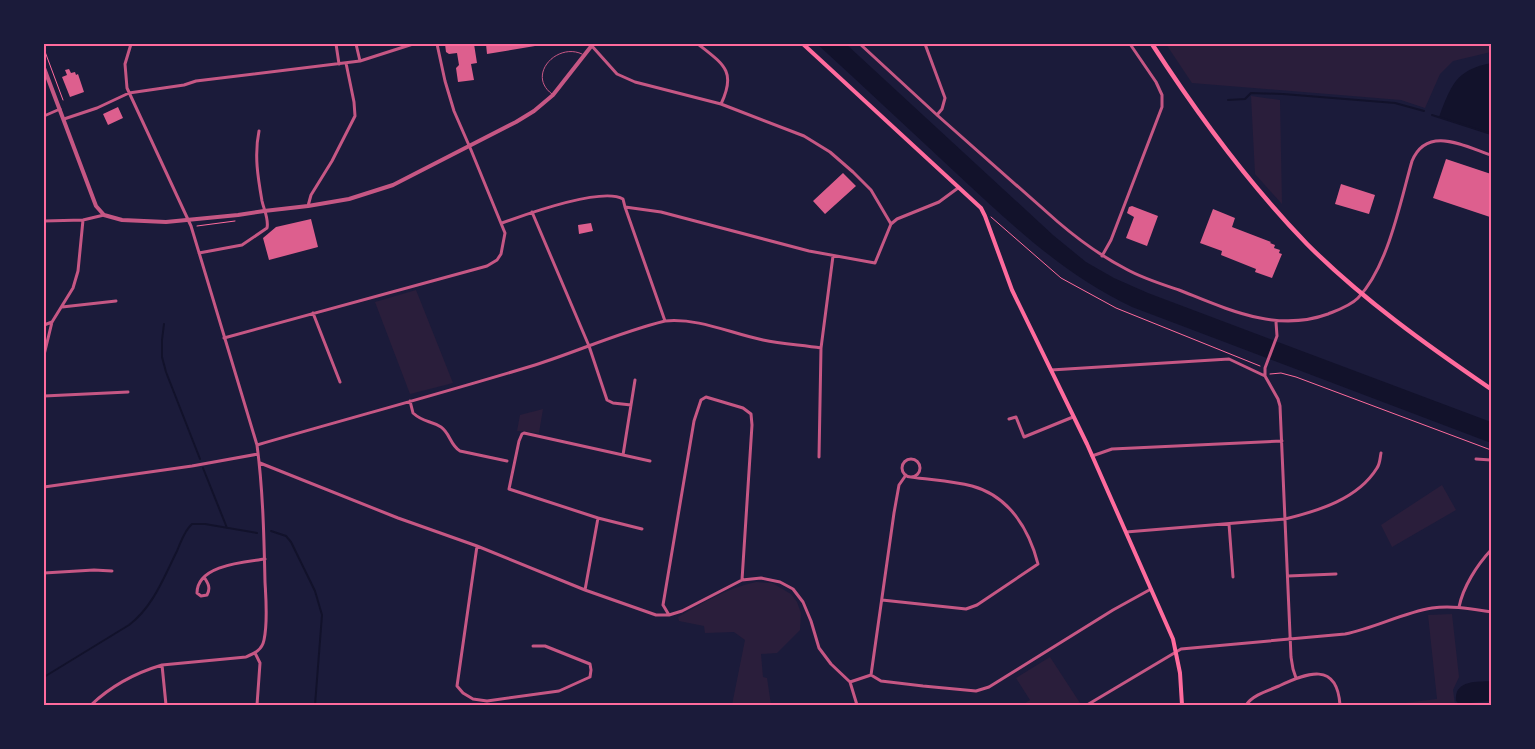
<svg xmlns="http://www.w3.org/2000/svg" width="1535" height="749" font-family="'Playfair Display',serif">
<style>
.green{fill:#2a1e3b}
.water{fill:#12122b}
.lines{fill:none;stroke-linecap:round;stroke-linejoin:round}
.stream{stroke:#12122b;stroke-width:2}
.building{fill:#dd5f8e}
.path{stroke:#ff6b9d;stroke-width:1}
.service{stroke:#c65784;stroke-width:1}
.minor{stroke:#c65784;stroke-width:3}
.tertiary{stroke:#c65784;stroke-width:4}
.secondary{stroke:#ff6b9d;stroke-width:4}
.primary{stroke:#ff6b9d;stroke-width:4.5}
.neatline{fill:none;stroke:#ff6b9d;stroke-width:2}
</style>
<rect width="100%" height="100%" fill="#1b1b3a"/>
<path class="green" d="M1166,44H1491V52L1453,61L1440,74L1425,108L1401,100L1192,83Z
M1251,96L1280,100L1282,204L1255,174Z
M416,290L453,383L410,394L375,302Z
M543,409L539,433L517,431L520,415Z
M1442,485L1456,510L1392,547L1381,525Z
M756,582L772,583L791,594L797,602L801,613L800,630L777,653L761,654L763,677L767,678L771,705H732L745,640L734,632L705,633L704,626L679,621L678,617C703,603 727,588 756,582Z
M1452,614L1459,677L1453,690L1455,705H1397V704L1437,699L1428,615Z
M1050,657L1080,703L1077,705H1022L1030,700L1016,678Z"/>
<path class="water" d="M817,44H846L1053,235L1086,262L1114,278L1148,293L1491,422V443L1132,307C1063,274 1012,225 957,174C910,130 864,87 817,44Z
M1491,63V134L1439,117C1451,86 1455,70 1491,63Z
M1491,681V701L1459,704L1456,701C1454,680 1476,682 1491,681Z"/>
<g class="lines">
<path class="stream" d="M1228,100L1245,99L1251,93L1283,94L1395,103L1424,111
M1432,115L1491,134
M164,324L162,340V357L166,372L200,459
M203,468L227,528
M271,531L286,536L291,542L315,591L322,615L315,705
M44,677L129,625C153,607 164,577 177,551C181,542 184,531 192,524H205L257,533"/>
</g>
<path class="building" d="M445,44H474L477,63L471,64L474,80L458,82L456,68L459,65L457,53L449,54L446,52Z
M486,44H535V46L487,54Z
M69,69L71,73L75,72L76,75L78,74L84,92L70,97L62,77L67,75L65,70Z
M118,107L123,118L108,125L103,114Z
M1446,159L1491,174V219L1490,217L1433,198Z
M843,173L856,186L825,214L813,201Z
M1341,184L1375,195L1369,214L1335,204Z
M1132,206L1158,216L1147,246L1126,238L1134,217L1127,213L1129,207Z
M1213,209L1235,218L1232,227L1271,242L1270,243L1275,245L1274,248L1280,250L1279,253L1282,254L1272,278L1255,272L1256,269L1221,255L1222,251L1200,243Z
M311,219L318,247L269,260L263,238L276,227Z
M591,223L593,231L579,234L578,225Z"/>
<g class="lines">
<path class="path" d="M44,49L63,100
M991,217L1061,278L1116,308L1260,366
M197,226L235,221
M1270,374L1281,373L1296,377L1491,450"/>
<path class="service" d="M552,94C526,75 557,42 582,54"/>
<path class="minor" d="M336,44L339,64
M356,44L360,61
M698,44C723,64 737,71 721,104
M860,44L937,115L1058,222C1079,240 1101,256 1126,269C1142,278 1161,284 1179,290C1227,309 1276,333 1328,314C1338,310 1350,306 1358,298C1388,267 1400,203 1412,161C1427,125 1464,146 1491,155
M925,44L945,98L942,109L937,115
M591,45L617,74L635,82L721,104L804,136L830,152L853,172L871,190L891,224
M44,116L60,109
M64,119L97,108L129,93L184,85L196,81L360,61L413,44
M308,206L311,195L332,161L355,116L354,102L346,63
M625,207L665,321C700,318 729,333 763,340C782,344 802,345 821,348L833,256
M532,212L589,346L607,400L613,403L631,405L623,455L524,433L522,434L519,441L509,489L598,518L585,590
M44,221L83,220L104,215
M502,223C524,215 602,187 623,199L625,207L661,212L809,251L875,263L891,224L897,219L939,202L958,188
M199,253L242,245L267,228C269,219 264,210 262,201C258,178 254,155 259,131
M1102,256L1111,240L1162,107V95L1156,82L1130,44
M62,307L116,301
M313,313L340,382
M1276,322L1277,336L1265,368V376L1278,399L1280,406L1291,657L1293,669L1296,678
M44,325L52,322
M224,338L487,266L497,260L501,254L505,233L471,150L454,111L445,81L437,44
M44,355L52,322L73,288L78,271L83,220
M1051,370L1229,359L1265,376
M44,396L128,392
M410,401L413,413C424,423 430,420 441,427C450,433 450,445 460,451L507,461
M631,405L635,380
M1009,419L1016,417L1024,437L1073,417
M257,445C350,418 443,393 535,365C579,351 620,332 665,321
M623,455L650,461
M1092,456L1112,449L1282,441
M819,457L821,348
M1476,459L1491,460
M902 468a9 9 0 1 1 18 0a9 9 0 1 1-18 0Z
M260,463L398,518L477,546L585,590L656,615H669L682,611L742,580L761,578L780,582L793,589L803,602L811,621L819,648L831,664L850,682L857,705
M44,487L192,466L258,454
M598,518L642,529
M1229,524L1233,577
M1126,532L1285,519C1318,511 1358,499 1377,468C1380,464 1380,458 1381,453
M477,546L457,686L463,693L473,699L487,701L559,691L590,677L591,670L590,664L545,646H533
M44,573L94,570L112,571
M1288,576L1336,574
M204,577C208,583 211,588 207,595L201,596L197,593C197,565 244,562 265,559
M882,600L966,609L977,605L1038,564C1029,529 1009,496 972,486C952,481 931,480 911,477
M1459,607C1463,587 1477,565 1491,550
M669,615L663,605L694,421L701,400L706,397L743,408L751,414L752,425L742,580
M255,653L260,663L257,705
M162,665L166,705
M871,675L894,513L899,485L906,475
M850,682L871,675L881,681L923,686L976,691L989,687L1113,610L1151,589
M91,705C111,686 135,673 162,665L246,657C255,653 262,650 264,640C268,622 266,600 265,582C264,537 263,490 257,445L191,226L127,88L125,64L131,44
M1087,705L1181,649L1345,634C1375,628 1402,613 1432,608C1452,605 1472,609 1491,612
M1246,705C1253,695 1267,691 1279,686C1307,673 1337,661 1340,705"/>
<path class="tertiary" d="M44,68L96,206L104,215L122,220L166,222L238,215L264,211L308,206L349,199L393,185L516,122L534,111L553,95L593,44"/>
<path class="secondary" d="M803,44L981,208L985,216L1012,290L1087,444L1173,639L1180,673L1182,705"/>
<path class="primary" d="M1152,44C1198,115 1248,183 1307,244C1362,299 1428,346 1491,389"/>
</g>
<rect width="1535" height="749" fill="none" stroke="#1b1b3a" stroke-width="90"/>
<rect x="45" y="45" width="1445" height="659" class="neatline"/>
</svg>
